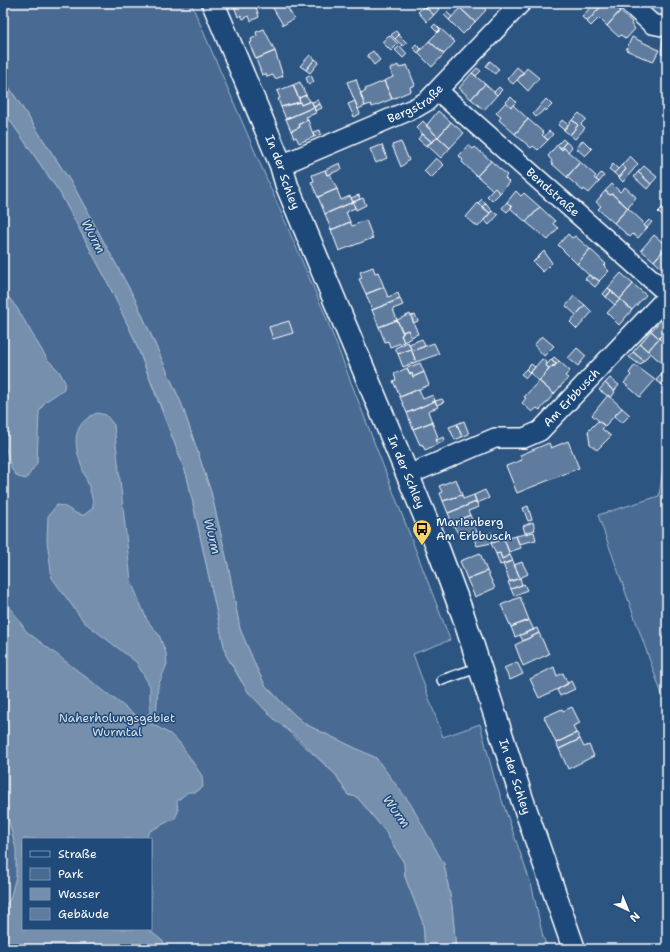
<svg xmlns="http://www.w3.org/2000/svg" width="670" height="952" font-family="'Shantell Sans',sans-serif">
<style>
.green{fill:#486b92;stroke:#a4b5c8;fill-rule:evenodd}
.water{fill:#748fad;stroke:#acbcce}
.building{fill:#5e7c9f;stroke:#fff}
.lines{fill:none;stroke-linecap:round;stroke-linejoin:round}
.service-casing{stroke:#fff;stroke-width:12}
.minor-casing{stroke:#fff;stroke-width:22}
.tertiary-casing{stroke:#fff;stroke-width:25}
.service{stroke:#1f4a7a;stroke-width:9}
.minor{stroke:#1f4a7a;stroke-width:19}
.tertiary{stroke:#1f4a7a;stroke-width:22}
.labels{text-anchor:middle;stroke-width:3;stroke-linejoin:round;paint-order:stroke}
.street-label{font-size:12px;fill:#fff;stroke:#1f4a7a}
.poi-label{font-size:12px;fill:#fff;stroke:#1f4a7a;text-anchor:start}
.park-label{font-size:12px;fill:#dae1e9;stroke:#1f4a7a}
.water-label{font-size:13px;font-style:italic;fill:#d5dde6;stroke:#1f4a7a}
</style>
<rect width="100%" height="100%" fill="#2c5582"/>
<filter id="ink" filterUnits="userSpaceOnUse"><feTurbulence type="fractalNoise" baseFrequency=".025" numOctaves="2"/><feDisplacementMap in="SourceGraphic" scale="8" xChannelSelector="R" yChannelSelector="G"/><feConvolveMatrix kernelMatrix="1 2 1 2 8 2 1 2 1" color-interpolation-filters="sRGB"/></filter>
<g filter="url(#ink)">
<path class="green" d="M3,3H191L324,312L448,634L450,640L413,654L443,737L480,724L494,777L532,887L543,937L548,949H456L452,906L444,864L376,758L305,724L286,707L265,685L257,669L240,629L228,565L211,492L182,405L136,301L74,187L3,78Z
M640,3H667V17L650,12Z
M3,110L60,193L106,279L133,336L187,476L226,655L241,681L266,711L336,775L348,795L357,797L385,831L404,863L405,877L423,923L425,949H3ZM23,839H151V929H23Z
M667,441V702L665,703L598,515L659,496Z"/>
<path class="water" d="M3,78L74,187L136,301L182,405L211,492L228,565L240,629L257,669L265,685L286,707L305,724L376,758L410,803L444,864L452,906L456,949H425L423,923L405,877L404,863L385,831L357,797L348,795L336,775L298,738L274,719L248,692L226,655L187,476L157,396L133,336L106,279L60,193L3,110Z
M3,290L17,308L47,359L59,371L65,382L64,389L45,402L39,412L37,463L26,479L18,477L12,470L3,440Z
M97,413L106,415L114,425L131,581L147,620L159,635L166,653L167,664L158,686L156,721L145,717L150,712V686L136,662L84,622L52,578L47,541L48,516L57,505C68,505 73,515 84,515L93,508C94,478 52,432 97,413Z
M3,596L26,631L134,714L170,734L180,743L202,776L203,787L196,792H188L177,801L178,812L175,818L150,831L145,839H23V929H148L172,949H3V909L10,899L16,876V849L3,798Z"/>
<path class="building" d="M233,3H255L259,17L251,21L249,16L243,19L241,15L238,17Z
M270,3H285L294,19L283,25Z
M427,3H432L439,9L434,15L424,6Z
M465,3H479L486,10L475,22L460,8Z
M538,3H548L543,8Z
M583,3H604L587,22L582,17L589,9Z
M604,3H612L620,11L607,26L599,18L591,26L587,22Z
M424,6L434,15L427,22L418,12Z
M460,8L475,22L463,34L449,20Z
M620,11L632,22L631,24L635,29L626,39L621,35L619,37L607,26Z
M447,12L452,17L449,20L444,15Z
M435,24L440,29L437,32L432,27Z
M264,29L275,51L256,59L249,43L252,42L251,39L257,36L256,32Z
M441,29L455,42L444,54L429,41Z
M396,31L399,35L395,39L391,35Z
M389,35L398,44L391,51L382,42Z
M399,35L407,43L403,46L395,39Z
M632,37L659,50L653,62L626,50Z
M663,39L667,40V55L661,54Z
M429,41L444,54L432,67L418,53Z
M416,44L421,49L418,53L413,48Z
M400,46L407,54L403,58L395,50Z
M275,51L283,76L275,79L273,75L267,77L266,74L262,75L256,59Z
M373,51L380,60L374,65L367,55Z
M310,55L315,59L306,70L300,66Z
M315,59L319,62L310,73L306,70Z
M490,61L499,69L495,74L486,66Z
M398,65L399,68L407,65L415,85L410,87L411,91L392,99L384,81L393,77L390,69Z
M517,67L524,73L513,84L507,79Z
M477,68L481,71L476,76L472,73Z
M527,68L539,78L528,91L517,80Z
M472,73L485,84L471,99L459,88Z
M311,75L314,82L309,85L306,78Z
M356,79L365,106L358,109L347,82Z
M384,81L392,99L372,107L371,104L365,106L360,93L366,91L365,89Z
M300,82L306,95L299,98L293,85Z
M485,84L497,95L484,110L471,99Z
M293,85L300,102L281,107L278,99L280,98L277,91Z
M499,87L502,90L497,95L494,92Z
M306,95L310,101L301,105L299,98Z
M511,97L516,102L511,107L506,102Z
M546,99L552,105L546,111L545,109L536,117L533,114Z
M318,100L320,104L314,107L312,102Z
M311,101L314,107L286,119L281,107L300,102L301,105Z
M355,101L360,114L354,117L348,104Z
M506,102L511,107L513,105L528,119L515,134L499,120L501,117L496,113Z
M320,104L322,108L315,111L314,107Z
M314,107L316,113L306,117L308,120L299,124L300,127L291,131L286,119Z
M438,111L451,122L438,137L426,126Z
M579,113L586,119L581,124L585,128L575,139L570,135L578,125L572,120Z
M528,119L544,133L542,135L548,140L538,150L533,146L531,148L515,134Z
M308,120L314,137L299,143L296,137L294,138L291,131L300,127L299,124Z
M562,120L568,125L564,130L558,125Z
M572,120L578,125L570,135L564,130Z
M423,121L438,137L432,142L416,128Z
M451,122L464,133L450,148L438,137Z
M320,130L321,134L314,137L313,132Z
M549,131L553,134L548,140L544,137Z
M422,134L432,142L426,146L418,139Z
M438,137L450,148L441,158L427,145Z
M563,139L566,142L561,148L557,145Z
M583,140L592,149L585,156L576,148Z
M401,142L409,160L401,167L392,145Z
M566,142L572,147L568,152L564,148H561Z
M382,145L387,158L376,163L370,149Z
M468,145L473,149L475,147L491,161L477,176L462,162L463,160L459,156Z
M557,145L562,150L564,148L580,162L567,177L551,163L552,161L548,156Z
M630,156L638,164L623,182L619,178L626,169L622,165Z
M436,158L444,165L431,178L424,171Z
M491,161L507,175L505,178L509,182L500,193L495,188L493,190L477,176Z
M580,162L596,176L594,178L599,182L589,193L584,189L583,191L567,177Z
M340,163L342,169L327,175L325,170Z
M613,164L618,169L614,173L609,169Z
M622,165L626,169L619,178L614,173Z
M644,166L657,177L651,184L638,172Z
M325,170L327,175L330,174L337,189L318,197L311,182L314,181L312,175Z
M638,172L651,184L647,189L634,177Z
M601,173L604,176L599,182L596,179Z
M612,184L620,192L625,187L636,197L628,208L612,194L610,195L605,191Z
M495,188L500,193L492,201L487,196Z
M337,189L341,200L350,196L353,202L325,214L318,197Z
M516,191L521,196L524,193L540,207L526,222L510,208L512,207L507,202Z
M605,191L610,195L612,194L628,208L614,223L598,209L601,206L596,202Z
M359,195L360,199L353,202L351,198Z
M363,198L366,205L356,210L353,202Z
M482,199L486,203L482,207L478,203Z
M353,202L355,208L346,212L350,222L331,230L325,214Z
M507,202L512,207L507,212L502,208Z
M478,203L490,213L478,227L466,217Z
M486,203L492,211L490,213L482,207Z
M667,203V213L663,217L658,212Z
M540,207L555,221L553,224L558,228L548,240L526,222Z
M628,208L643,222L642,224L647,228L638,238L633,234L630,237L614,223Z
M492,211L498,215L489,225L484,220Z
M366,220L373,238L339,251L331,230L350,222L352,226Z
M649,220L652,222L647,228L644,225Z
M568,234L572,238L575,236L590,249L577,264L558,245Z
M654,235L667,246L654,261L641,250Z
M667,235V246L662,241Z
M667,246V271L666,272L654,261Z
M590,249L606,264L604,266L609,271L599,281L594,277L593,279L577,264Z
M544,251L552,263L543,272L533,262Z
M373,267L375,273L378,272L384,287L366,294L359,279L362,278L360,272Z
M621,273L633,284L620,299L608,288Z
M589,275L600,281L595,287L585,279Z
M633,284L646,295L632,310L620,299Z
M384,287L388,297L398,293L400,299L372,310L366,294Z
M608,288L611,291L606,297L603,294Z
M611,291L620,299L615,305L606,297Z
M574,296L585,305L576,315L566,306Z
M400,299L403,305L393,309L397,320L379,327L372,310Z
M620,299L632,310L619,325L607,313Z
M585,305L592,312L577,329L570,322Z
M410,314L418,334L411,337L408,330L403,332L397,320Z
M667,314V329L659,338L651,331Z
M415,315L418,321L414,323L411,316Z
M397,320L403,334L401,335L404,342L390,347L388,341L385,342L379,327Z
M289,321L293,333L273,339L269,327Z
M667,329V346L659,338Z
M408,330L411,338L404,342L401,335L403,334V332Z
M651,331L659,338L648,351L640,344Z
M542,336L554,346L544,356L534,345Z
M659,338L667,346V362L664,365L648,351Z
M422,339L425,346L412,351L409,344Z
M408,342L411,349L398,354L395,348Z
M434,343L439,354L416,362L412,351Z
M640,344L650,353L644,361L633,352Z
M577,348L586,356L578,366L568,358Z
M411,349L416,362L403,367L398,354Z
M633,352L644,361L640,365L629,357Z
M554,357L559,361L556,364L551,360Z
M542,359L547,363L546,365L549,369L539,381L530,373Z
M551,360L556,364L549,369L546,365Z
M559,361L570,371L565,376L568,378L554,394L539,381L553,365L554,367Z
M420,363L424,372L413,377L412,373L410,374L407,368Z
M531,364L535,367L530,373L526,369Z
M635,365L655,380L640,397L624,383L631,375L629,373Z
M407,368L410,374L412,373L413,377L424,372L429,385L400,397L393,381L396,380L394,374Z
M667,368V381L661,375Z
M526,369L530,373L526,378L521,374Z
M661,375L667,381V398L661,393L666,388L656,380Z
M610,378L619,385L614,391L605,383Z
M539,381L554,394L540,410L537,408L532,412L522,403L526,398L524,397Z
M605,383L615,392L611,398L599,390Z
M419,389L423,399L433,395L435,401L407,413L400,397Z
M608,395L622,408L605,426L592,415Z
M442,399L444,402L437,405L435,401Z
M435,401L438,407L428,411L432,422L413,429L407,413Z
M622,408L630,415L622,423L614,416Z
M464,421L469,434L462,437L457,424Z
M598,421L605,426L602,429L611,436L597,450L590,444L588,431Z
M432,422L438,437L436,438L438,444L425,450L422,444L420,445L413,429Z
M457,424L462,437L455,440L449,427Z
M444,437L445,441L438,444L436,440Z
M568,441L579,468L517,493L506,466L522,460L520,455L549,443L551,448Z
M456,479L462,495L443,501L440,493L442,492L439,486Z
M485,490L489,498L477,503L474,495Z
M462,495L463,499L474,495L476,502L448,513L443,501Z
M476,502L479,507L468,511L470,515L461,519L462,522L453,525L448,513Z
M528,506L532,520L528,521L523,508Z
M470,515L477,532L461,538L453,525L462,522L461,519Z
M533,522L535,530L525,533L523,526Z
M492,532L496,542L477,546L474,539Z
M534,532L536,540L519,544L516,536Z
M516,536L521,548L509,552L504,539Z
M504,539L510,555L502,559L500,553L496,554L491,543Z
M480,553L487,571L467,579L460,561Z
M500,553L502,559L510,555L513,561L500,565L496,554Z
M513,561L520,578L510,582L503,564Z
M522,562L528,574L520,578L514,565Z
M487,571L495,588L475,597L467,579Z
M520,578L522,585L511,589L508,582Z
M524,584L527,590L514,596L511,589Z
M520,597L529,620L511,627L501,605Z
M529,620L534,630L515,637L511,627Z
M537,628L539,633L523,641L520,635Z
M539,633L549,654L523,666L515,645Z
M517,662L523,674L510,680L504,668Z
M554,667L557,676L563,673L568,684L539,698L530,679Z
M571,681L575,689L560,696L557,690Z
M572,707L580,723L573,726L576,733L556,743L544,717L562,709L563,711Z
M577,733L580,739L559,749L556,743Z
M580,739L584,747L589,745L594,756L568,769L559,749Z"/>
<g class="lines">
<defs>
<path id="service" d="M442,680L480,667"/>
<g id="minor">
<path d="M629,3L652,24L667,27"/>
<path id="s1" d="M438,91L667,293"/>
<path id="s2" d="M281,165L415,108L427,101L521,3"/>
<path id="s3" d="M408,475L495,438H524L540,431L667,297"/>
</g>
<g id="tertiary">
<path id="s4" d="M213,3L281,165L287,186L436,543L463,615L522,799L574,949"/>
</g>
</defs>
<use href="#service" class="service-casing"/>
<use href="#minor" class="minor-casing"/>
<use href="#tertiary" class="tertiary-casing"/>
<use href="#service" class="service"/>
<use href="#minor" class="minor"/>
<use href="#tertiary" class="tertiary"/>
</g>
</g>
<defs>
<symbol id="bus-pin" viewBox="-11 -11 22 30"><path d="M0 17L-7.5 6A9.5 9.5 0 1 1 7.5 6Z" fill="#ffd166" stroke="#1f4a7a"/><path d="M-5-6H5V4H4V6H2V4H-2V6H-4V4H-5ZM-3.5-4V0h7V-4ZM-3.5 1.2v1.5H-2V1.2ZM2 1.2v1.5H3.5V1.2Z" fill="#111"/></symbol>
</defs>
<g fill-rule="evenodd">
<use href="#bus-pin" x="411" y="518" width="22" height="30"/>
</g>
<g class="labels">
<g class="street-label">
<text dy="4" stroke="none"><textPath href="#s2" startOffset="148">Bergstraße</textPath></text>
<text dy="4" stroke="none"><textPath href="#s4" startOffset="183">In der Schley</textPath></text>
<text dy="4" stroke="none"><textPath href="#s1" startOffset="153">Bendstraße</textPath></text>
<text dy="4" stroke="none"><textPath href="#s3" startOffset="187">Am Erbbusch</textPath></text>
<text dy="4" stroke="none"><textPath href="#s4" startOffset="507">In der Schley</textPath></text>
<text dy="4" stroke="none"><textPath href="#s4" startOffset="831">In der Schley</textPath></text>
</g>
<g class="poi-label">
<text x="436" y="526">Marienberg<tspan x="436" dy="14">Am Erbbusch</tspan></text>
</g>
<g class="park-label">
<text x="117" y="722">Naherholungsgebiet<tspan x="117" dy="14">Wurmtal</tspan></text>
</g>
<g class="water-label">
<text transform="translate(94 236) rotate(62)" y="5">Wurm</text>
<text transform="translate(213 536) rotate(76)" y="5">Wurm</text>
<text transform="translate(397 811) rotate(54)" y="5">Wurm</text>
</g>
</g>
<rect width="670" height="952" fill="none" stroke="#1f4a7a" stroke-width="16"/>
<rect x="8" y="8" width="654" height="936" fill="none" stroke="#fff" stroke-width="1.5" filter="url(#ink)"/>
<rect x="22" y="838" width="130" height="92" fill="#1f4a7a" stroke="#7992af"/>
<rect x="30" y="851" width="20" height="6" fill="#1f4a7a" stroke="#7992af"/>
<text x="58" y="858" font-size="12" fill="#ffffff">Straße</text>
<rect x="30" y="868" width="20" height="12" fill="#486b92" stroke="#7992af"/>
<text x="58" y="878" font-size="12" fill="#ffffff">Park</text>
<rect x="30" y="888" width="20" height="12" fill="#748fad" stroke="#7992af"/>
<text x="58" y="898" font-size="12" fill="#ffffff">Wasser</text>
<rect x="30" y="908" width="20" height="12" fill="#5e7c9f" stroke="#7992af"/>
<text x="58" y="918" font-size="12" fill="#ffffff">Gebäude</text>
<g transform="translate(628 910) rotate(136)" stroke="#1f4a7a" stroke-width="3" paint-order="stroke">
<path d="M0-3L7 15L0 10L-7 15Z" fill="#ffffff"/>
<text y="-6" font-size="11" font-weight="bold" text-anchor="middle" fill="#ffffff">N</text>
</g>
</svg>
